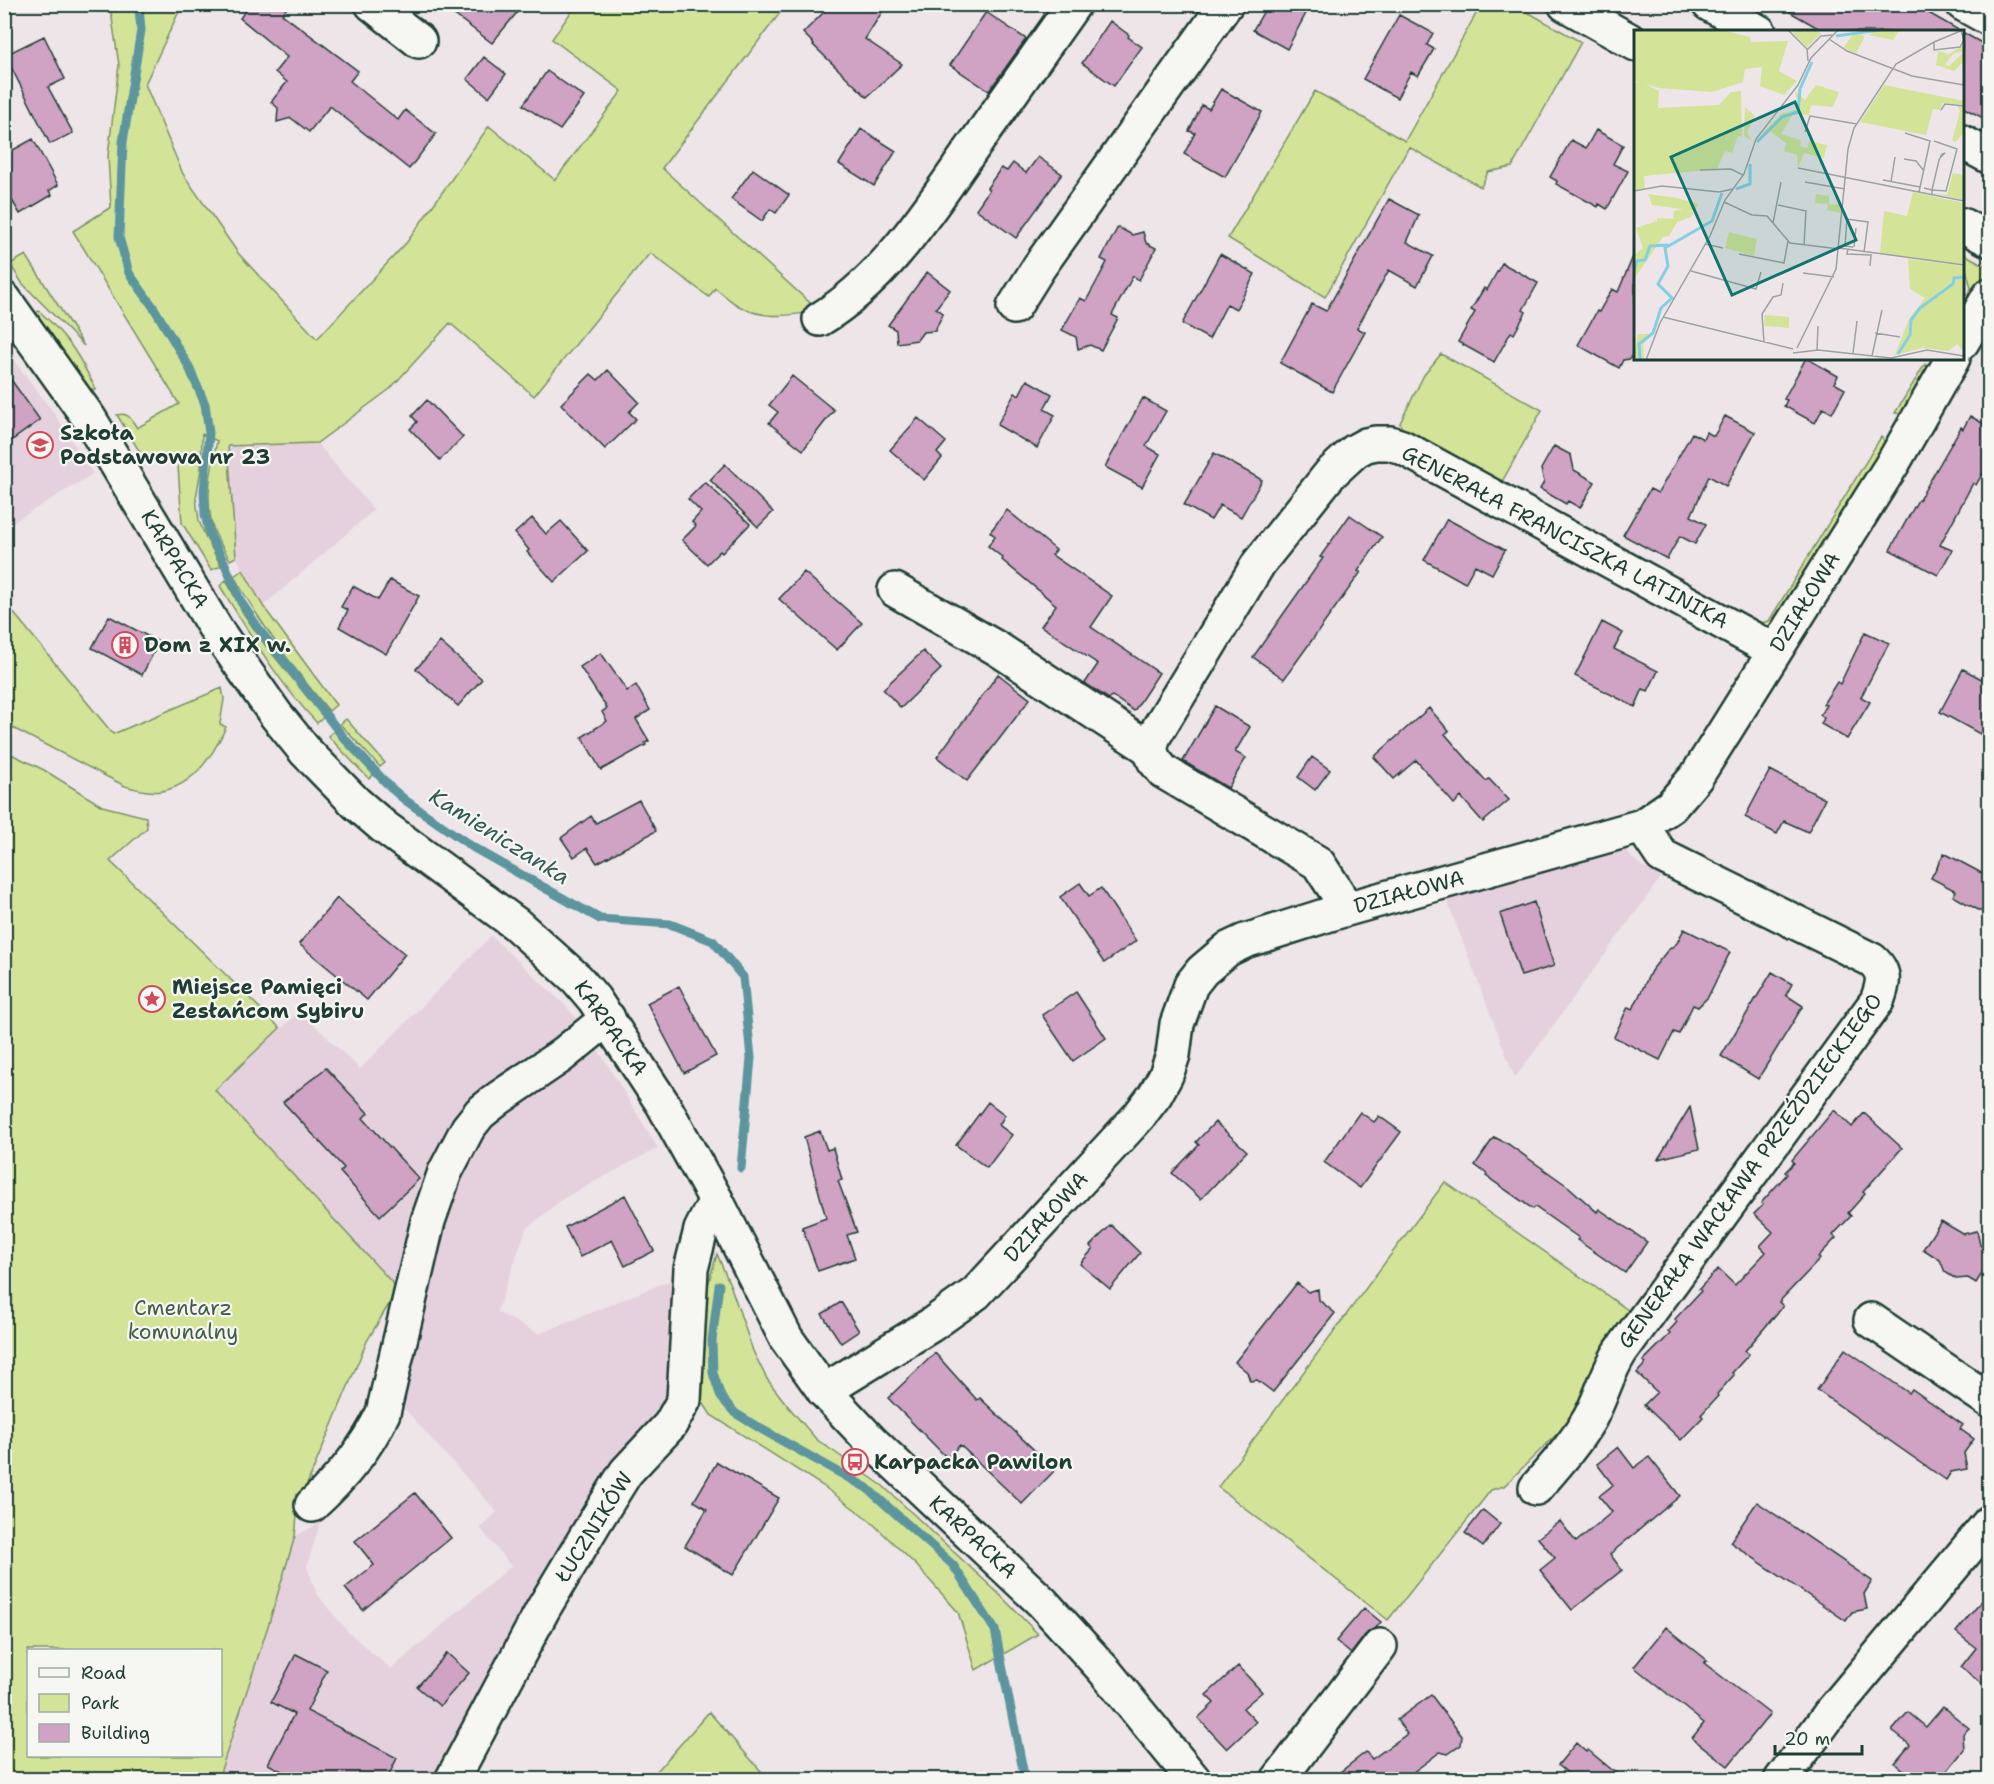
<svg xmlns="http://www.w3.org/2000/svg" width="1994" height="1784" font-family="'Shantell Sans',sans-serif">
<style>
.built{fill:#e5d1de}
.green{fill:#d3e498;stroke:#799066;stroke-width:1.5;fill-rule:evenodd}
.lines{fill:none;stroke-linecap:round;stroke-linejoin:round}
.stream{stroke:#5c959d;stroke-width:9}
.building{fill:#d0a2c3;stroke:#1f3d34;stroke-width:1.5}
.street-casing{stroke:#1f3d34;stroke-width:38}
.secondary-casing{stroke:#1f3d34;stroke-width:38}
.street{stroke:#f6f6f2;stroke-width:33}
.secondary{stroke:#f6f6f2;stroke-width:33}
.labels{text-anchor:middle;stroke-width:4.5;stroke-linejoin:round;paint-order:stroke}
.poi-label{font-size:21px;font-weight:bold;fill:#1f3d34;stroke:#f6f6f2;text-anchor:start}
.street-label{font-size:21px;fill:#1f3d34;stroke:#f6f6f2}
.park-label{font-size:21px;fill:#435e48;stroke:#f6f6f2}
.water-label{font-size:22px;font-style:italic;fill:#335a57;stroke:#f6f6f2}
.inset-river{fill:none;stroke:#84cfe3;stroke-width:3}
.inset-road{fill:none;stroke:#9ba2a1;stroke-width:1.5}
.view{fill:#0f766e;fill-opacity:0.15;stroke:#0f766e;stroke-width:3}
.inset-edge{fill:none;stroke:#1f3d34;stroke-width:3}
</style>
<rect width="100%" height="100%" fill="#eee5e9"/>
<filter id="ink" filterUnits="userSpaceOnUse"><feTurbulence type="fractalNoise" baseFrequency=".0167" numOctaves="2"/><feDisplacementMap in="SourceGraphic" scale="12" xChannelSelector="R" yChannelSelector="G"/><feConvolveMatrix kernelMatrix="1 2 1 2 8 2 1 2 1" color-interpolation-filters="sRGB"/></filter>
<g filter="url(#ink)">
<path class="built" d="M4,347L56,416L93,474L5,527Z
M317,443L374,510L263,606L236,557L228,446Z
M1624,844L1631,857L1643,867L1662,876L1515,1078L1444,893Z
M491,936L568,1008L584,1029L488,1098L398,1289L215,1089L300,1011L360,1069Z
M599,1051L658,1148L564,1198L526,1229L497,1312L539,1334L678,1277L671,1392L662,1416L618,1468L583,1501L591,1516L446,1779L218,1780L269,1623L295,1536L320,1523L307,1567L317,1594L348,1632L391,1669L511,1566L480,1528L497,1512L404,1408L428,1279L455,1187L482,1135L505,1113Z"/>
<path class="green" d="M110,5H182L145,84L183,174L238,253L317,339L407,242L489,126L555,180L622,91L552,39L576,5H786L662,168L819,311C794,315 766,320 743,308C733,304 724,295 715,288L709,297L650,253L534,396L450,323L390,389L317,443L228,446L236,557L230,560C225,551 218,541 214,531C204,501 211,470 217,441L202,434L201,469L196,498L199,521L206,538L221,566L211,570L182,523L178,466L176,460L171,458L146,462L117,415C129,412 131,419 137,428L179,404L73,231L111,207L108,156L119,65Z
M1481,5H1515L1581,42L1512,167L1488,172L1481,187L1409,147L1325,297L1228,238L1315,91L1405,141Z
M1962,253L1988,267L1989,275L1975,300L1967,295L1971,288L1966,269L1963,267Z
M26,255L84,346L22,283L10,264Z
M39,311C69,338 79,355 96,390L90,391L33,315Z
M1441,354L1542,410L1499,487L1402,430L1400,423L1424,375Z
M1925,364L1932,373L1907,415L1895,413Z
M1881,437L1889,447L1775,632L1752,625L1769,621Z
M243,570L263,606L336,705L329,711C293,668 261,625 234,576Z
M226,580L243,613L265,645L324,717L317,723C278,682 250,634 220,586Z
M4,601L113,734L222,688L224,699L220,724L226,727C214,754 195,785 162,791C149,793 136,789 125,786L5,724Z
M346,719L385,763L380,767L340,724Z
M335,730L374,774L369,779L328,736Z
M5,751L44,770L102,806L146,817L147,828L110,861L280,1028L215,1090L398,1289L367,1341L298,1506L295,1536L269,1623L218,1779L5,1780ZM28,1650H220V1756H28Z
M1445,1182L1635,1315L1570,1421L1504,1486L1491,1490L1388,1620L1218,1487Z
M717,1254L731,1287L753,1351L767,1379L787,1405L816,1439L883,1486L998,1593L1038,1634L976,1670L958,1612L917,1566L868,1519L823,1486L711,1415L700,1398L706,1292Z
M709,1712L768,1779H650Z"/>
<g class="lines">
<path class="stream" d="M136,4L139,8L141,30L123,142L119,237L129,273L154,308L188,365L205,404L209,433L204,491L205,515L210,536L224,562L241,602L261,632L344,738L391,788L405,800L474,848L600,919L670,924L713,941L743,977L751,1058L741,1168
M719,1285L712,1341L713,1373L721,1397L735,1413L761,1429L867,1488L953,1565L995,1630L1025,1780"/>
</g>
<path class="building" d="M250,4H290L282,14L358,71L350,81L398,120L405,110L436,134L409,169L330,106L309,132L291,118L277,122L278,108L271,102L287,82L275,72L287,57L240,18Z
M440,4H524L492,43Z
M832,4H887L865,39L902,64L867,97L813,45L814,44L803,33Z
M1268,4H1311L1287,49L1253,30Z
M1776,4H1913L1962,32H1825Z
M986,12L1026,39L989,91L950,65Z
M1399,15L1433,33L1427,45L1434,49L1418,76L1411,72L1397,98L1363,79Z
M1110,21L1129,35L1128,37L1142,47L1114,86L1082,63Z
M1962,32L1989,47V121L1962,107Z
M44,36L65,79L48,87L73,133L50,144L5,55Z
M484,57L506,74L489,97L467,79Z
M547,71L584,97L560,130L523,105Z
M1221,89L1262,112L1225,177L1184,154L1195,133L1189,131L1202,105L1209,109Z
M861,129L896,151L874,186L839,164Z
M1596,130L1623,145L1613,164L1628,171L1607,209L1599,204L1598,207L1556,184L1557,181L1550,177L1571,140L1586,148Z
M33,139L58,185L49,191L52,195L20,214L4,187V155Z
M1038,157L1062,174L1016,238L976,209L989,190L987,188L1001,168L1007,171L1013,163L1026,173Z
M753,169L789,195L776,213L770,209L762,221L731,199Z
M1389,199L1419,215L1407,242L1433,256L1417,286L1389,270L1357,328L1365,332L1332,392L1280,363L1312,304L1326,311Z
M1118,227L1132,235L1143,232L1146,243L1156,248L1139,280L1133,276L1112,315L1118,318L1101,350L1090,345L1078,349L1076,337L1062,330L1080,298L1086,301L1097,281L1107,262L1101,259Z
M1635,252V349L1630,359L1623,360L1619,368L1578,345L1597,311L1599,312L1612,289L1618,292Z
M1220,254L1255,274L1236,309L1227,304L1209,339L1182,324Z
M1502,263L1538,283L1523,310L1526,312L1514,334L1511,332L1494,362L1458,342L1475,312L1471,310L1484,288L1487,290Z
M927,272L950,290L936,308L943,313L935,331L923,332L917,340L897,343L896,330L888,325Z
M1806,358L1838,376L1834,383L1845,389L1832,413L1823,408L1815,423L1784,406L1787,400L1784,399Z
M4,370L40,420L4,446Z
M608,370L639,402L629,412L636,419L605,449L561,404L591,374L598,380Z
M792,376L834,410L803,450L769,423L778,412L769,405Z
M1027,380L1052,394L1044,409L1055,415L1037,448L997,425L1015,393L1019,395Z
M1143,398L1166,411L1146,446L1160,454L1142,487L1105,467Z
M427,400L463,437L440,460L410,429L417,422L412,416Z
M1725,416L1755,432L1726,486L1709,476L1691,516L1706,524L1695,544L1680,536L1667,559L1623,535L1650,489L1658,493L1692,433L1703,439L1706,432L1714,436Z
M1970,416L1989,427V462L1976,485L1973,483L1940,545L1952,550L1938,575L1890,550L1918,500H1919L1961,427L1963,429Z
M918,418L946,442L937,453L942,458L924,480L890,450Z
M1554,446L1571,455L1574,470L1595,482L1580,508L1568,501L1566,504L1540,489L1544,482L1541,469Z
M1214,453L1262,480L1241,517L1220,505L1211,520L1184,505Z
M725,464L773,512L758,527L710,480Z
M705,482L750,524L722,553L720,551L707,564L682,540L696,526L692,522L701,512L688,499Z
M1007,510L1056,550L1052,555L1112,596L1091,627L1159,673L1134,711L1112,696L1109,699L1085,683L1098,664L1041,626L1056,605L1002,560L1003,558L988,546L995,536L990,532Z
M1350,515L1382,537L1358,571L1361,572L1284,679L1253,657L1323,558L1320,557Z
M532,518L546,534L561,521L588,551L554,582L527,552L529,550L515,533Z
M1447,519L1505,550L1492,574L1475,565L1465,583L1424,560Z
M804,572L862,623L837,650L779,599Z
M390,580L419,596L386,654L339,627L348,610L341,607L353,586L378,600Z
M109,616L159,642L142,675L92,648Z
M1602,622L1623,633L1614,649L1658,671L1648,691L1643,689L1635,707L1575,676Z
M1865,632L1889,643L1861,697L1870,702L1847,739L1821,724L1824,718L1820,715L1826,705L1823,704L1837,682L1840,684Z
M440,642L482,679L458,706L416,669Z
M923,651L941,669L901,708L883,689Z
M601,653L627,691L636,685L650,710L636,719L649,741L645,743L646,745L601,770L582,737L607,721L602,712L607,708L580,667Z
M1963,669L1989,683V739L1940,712Z
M998,674L1030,699L967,781L937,757Z
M1215,706L1250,727L1235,752L1246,758L1228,788L1183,761Z
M1429,708L1449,731L1445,734L1486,781L1489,779L1509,800L1483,822L1461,797L1454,804L1416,760L1394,779L1374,757Z
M1312,757L1330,770L1315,790L1298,777Z
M1770,770L1825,799L1808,832L1784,821L1777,834L1745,817Z
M639,800L656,831L597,863L587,848L574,857L561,838L591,816L596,823Z
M1944,853L1989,877V916L1953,896L1956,891L1931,878Z
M1080,883L1089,896L1101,888L1136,941L1104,963L1060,897Z
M337,898L405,954L367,1000L299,944Z
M1534,902L1554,966L1521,976L1500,914Z
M1684,929L1730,952L1708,997L1698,1007L1693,1005L1679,1034L1674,1032L1660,1060L1614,1037L1628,1007L1633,1009L1651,971L1667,951L1677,943Z
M1772,972L1792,984L1786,995L1803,1006L1758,1079L1721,1056Z
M679,986L716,1056L684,1073L647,1003Z
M1076,992L1106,1038L1073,1061L1042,1015Z
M326,1068L368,1113L363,1118L419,1179L380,1216L340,1172L344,1168L283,1102Z
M988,1102L1005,1115L999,1125L1012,1135L987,1168L956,1145Z
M1690,1107L1699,1149L1658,1159Z
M1834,1110L1852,1127L1864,1113L1902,1148L1863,1192L1865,1194L1848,1213L1851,1216L1833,1235L1836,1238L1818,1257L1820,1259L1779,1302L1783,1306L1745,1351L1749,1354L1732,1373L1734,1375L1717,1394L1718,1396L1701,1415L1703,1417L1681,1440L1644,1405L1657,1392L1637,1373L1646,1363L1643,1361L1670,1334L1668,1332L1677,1322L1675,1319L1701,1291L1699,1289L1718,1269L1735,1285L1766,1252L1760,1246L1773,1232L1754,1214L1763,1205L1761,1203L1787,1174L1785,1172L1794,1163L1792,1160Z
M1360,1112L1374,1122L1379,1116L1401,1132L1360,1188L1324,1162Z
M1215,1122L1247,1151L1201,1199L1172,1173L1199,1145L1196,1142Z
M820,1131L827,1150L833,1148L842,1180L838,1181L857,1232L847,1235L855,1258L818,1271L802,1227L826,1218L804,1137Z
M1494,1137L1508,1144L1569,1187L1597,1212L1599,1209L1647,1242L1625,1273L1577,1240L1579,1238L1535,1207L1533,1209L1486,1176L1487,1174L1475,1165Z
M625,1195L654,1251L625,1266L612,1240L580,1257L565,1227Z
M1941,1221L1963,1234L1977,1231L1980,1245L1989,1251V1262L1976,1283L1968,1278L1956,1279L1945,1272L1940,1260L1923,1249Z
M1111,1225L1140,1253L1110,1289L1080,1264L1093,1249L1090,1246Z
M1297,1283L1308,1292L1318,1289L1319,1300L1335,1313L1273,1392L1257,1380L1250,1381L1247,1372L1235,1362Z
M841,1302L859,1331L841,1343L822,1314Z
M1845,1349L1909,1393L1912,1389L1963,1425L1960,1429L1974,1439L1964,1453L1967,1469L1951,1472L1946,1480L1817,1390Z
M935,1353L977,1400L980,1398L1055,1470L1022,1504L960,1445L947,1458L888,1398Z
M1618,1447L1634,1468L1649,1457L1680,1496L1610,1554L1622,1570L1572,1610L1540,1570L1555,1558L1538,1538L1560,1521L1576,1542L1612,1512L1599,1496L1613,1485L1597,1464Z
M717,1462L779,1498L733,1575L685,1546L707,1509L694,1501Z
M415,1493L451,1538L363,1610L345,1588L374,1565L355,1541Z
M1757,1502L1872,1581L1864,1594L1867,1609L1852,1612L1846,1621L1730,1542Z
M1483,1510L1500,1524L1483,1547L1465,1533Z
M1989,1592V1690L1961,1667L1976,1648L1956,1632Z
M1364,1608L1381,1622L1376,1628L1365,1635L1351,1654L1336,1641Z
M1666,1627L1707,1660L1704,1663L1770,1714L1728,1766L1692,1738L1704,1723L1634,1667Z
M447,1653L469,1673L440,1706L417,1687Z
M296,1654L327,1670L307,1711L397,1758L387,1779H297L268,1764L294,1714L271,1702Z
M1238,1666L1262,1692L1243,1708L1256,1722L1227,1749L1198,1718L1214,1703L1206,1695Z
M1431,1695L1462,1736L1461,1745L1448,1754L1440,1752L1404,1779H1331L1366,1752L1372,1759L1407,1734L1397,1720Z
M1943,1707L1969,1728L1963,1734L1964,1750L1942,1777L1915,1779L1895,1763L1910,1745L1892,1731L1908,1712L1926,1727Z
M1576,1743L1586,1752L1588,1750L1623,1779H1575L1558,1765Z"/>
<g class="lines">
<defs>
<path id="street" d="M372,4L419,41
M1709,4L1759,32
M1963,4L1990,19
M1962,142L1990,157
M1014,307L1039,267L1226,4
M820,319C884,280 926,214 968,154C1003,104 1039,54 1074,4
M1962,342L1990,295
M895,590L998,649L1150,749L1154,760L1164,772L1318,863L1337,892L1343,910
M1150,749L1154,736L1259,563L1330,474L1355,451L1366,445L1376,443H1390L1402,447L1775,651
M1871,1320L1990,1401
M824,1391L931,1325L976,1293L1139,1116L1155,1095L1166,1075L1173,1055L1177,1024L1191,985L1202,971L1228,949L1245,941L1343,910L1642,826L1671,806L1696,777L1893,463L1953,358
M1536,1488C1555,1466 1575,1444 1590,1418C1602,1396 1607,1372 1621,1351L1877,1001C1883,985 1887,973 1872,960L1662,856L1642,826
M312,1505C342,1478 366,1449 383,1413L428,1221L445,1172L468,1128L480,1113L499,1098L561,1056L608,1018
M452,1780L543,1609L596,1520L626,1472L670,1425L684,1400L691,1269L701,1230L716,1200
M1278,1780L1380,1646
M1781,1780L1829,1715L1990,1522"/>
<path id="secondary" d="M1565,4L1636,44
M1962,225L1990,240
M4,299L89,418L217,631L276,715L306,752L356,803L384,827L516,924L577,979L594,999L663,1104L716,1200L786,1338L824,1391L871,1441L1042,1602L1103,1669L1194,1780"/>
</defs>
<use href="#street" class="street-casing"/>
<use href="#secondary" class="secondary-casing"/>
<use href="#street" class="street"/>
<use href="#secondary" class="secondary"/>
</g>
</g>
<defs>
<symbol id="school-ring" viewBox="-11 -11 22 22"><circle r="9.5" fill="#f6f6f2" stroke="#d1495b" stroke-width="1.5"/><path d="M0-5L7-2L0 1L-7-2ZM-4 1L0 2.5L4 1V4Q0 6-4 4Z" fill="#d1495b"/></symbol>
<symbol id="building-ring" viewBox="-11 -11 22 22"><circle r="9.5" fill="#f6f6f2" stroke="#d1495b" stroke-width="1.5"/><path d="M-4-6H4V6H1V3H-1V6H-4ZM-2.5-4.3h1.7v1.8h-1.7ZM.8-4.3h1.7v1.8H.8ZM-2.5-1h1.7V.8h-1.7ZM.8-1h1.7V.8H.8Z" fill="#d1495b"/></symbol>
<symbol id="sight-ring" viewBox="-11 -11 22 22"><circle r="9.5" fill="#f6f6f2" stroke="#d1495b" stroke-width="1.5"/><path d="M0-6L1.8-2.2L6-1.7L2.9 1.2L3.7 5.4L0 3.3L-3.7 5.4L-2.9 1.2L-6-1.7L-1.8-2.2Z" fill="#d1495b"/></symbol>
<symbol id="bus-ring" viewBox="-11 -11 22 22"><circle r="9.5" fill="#f6f6f2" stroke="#d1495b" stroke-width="1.5"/><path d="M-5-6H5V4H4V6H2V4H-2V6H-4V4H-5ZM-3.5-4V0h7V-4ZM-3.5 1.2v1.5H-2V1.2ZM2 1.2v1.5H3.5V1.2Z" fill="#d1495b"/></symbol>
</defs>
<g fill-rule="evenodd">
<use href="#school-ring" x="25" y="430" width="30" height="30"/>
<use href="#building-ring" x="110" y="630" width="30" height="30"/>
<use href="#sight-ring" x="137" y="984" width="30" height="30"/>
<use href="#bus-ring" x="840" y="1447" width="30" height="30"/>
</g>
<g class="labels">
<g class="poi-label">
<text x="60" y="440">Szkoła<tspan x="60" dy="24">Podstawowa nr 23</tspan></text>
<text x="144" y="652">Dom z XIX w.</text>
<text x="172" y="994">Miejsce Pamięci<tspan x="172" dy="24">Zesłańcom Sybiru</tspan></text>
<text x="874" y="1469">Karpacka Pawilon</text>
</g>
<g class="street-label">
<text transform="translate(1565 537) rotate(28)" y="7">GENERAŁA FRANCISZKA LATINIKA</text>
<text transform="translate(175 559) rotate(59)" y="7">KARPACKA</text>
<text transform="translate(1805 602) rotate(-58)" y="7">DZIAŁOWA</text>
<text transform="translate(1409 892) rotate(-15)" y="7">DZIAŁOWA</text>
<text transform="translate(611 1028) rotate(55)" y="7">KARPACKA</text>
<text transform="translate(1750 1171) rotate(-54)" y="7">GENERAŁA WACŁAWA PRZEŹDZIECKIEGO</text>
<text transform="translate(1046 1217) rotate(-48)" y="7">DZIAŁOWA</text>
<text transform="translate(594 1527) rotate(-58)" y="7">ŁUCZNIKÓW</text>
<text transform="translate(973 1537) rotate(43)" y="7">KARPACKA</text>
</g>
<g class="park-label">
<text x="183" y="1315">Cmentarz<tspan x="183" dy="24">komunalny</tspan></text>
</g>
<g class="water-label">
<text transform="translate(500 836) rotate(32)" y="8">Kamieniczanka</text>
</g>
</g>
<g transform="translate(1634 30)">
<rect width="330" height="330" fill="#eee5e9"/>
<path d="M0,0H88L116,7L117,12L154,11L145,41L163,51L150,65L126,56L128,37L111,39L109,52L78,62L25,58L0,51ZM161,0H183L187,4L173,17L159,3ZM243,0H266L259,10L234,5ZM220,3L231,6L222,23L209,18ZM330,15L329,22L320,23L311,34L315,36L330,22V31L320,41L302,35L304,21L315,24ZM7,52L25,61L24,78L85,75L97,62L107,61L108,107L104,106L98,123L91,121L83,139L10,146L11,159L0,161V53ZM182,55L205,62L199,77L177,75L175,85L159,84L147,104L167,110L166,116L173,118L175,111L193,115L190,128L170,123L164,138L163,125L150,121L152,113L137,102L128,104L147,84L165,79L161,61L171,70ZM250,55L330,71V75L309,73L306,80L299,79L292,105L226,92ZM323,76L330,77V102L322,112L318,111L326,81ZM111,77L121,86L113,102L117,110L110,106ZM319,143L330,145V170L299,163L313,165ZM279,162L330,173V235L246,223L250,181L273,186ZM14,164L43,168L64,174L61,181L18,175ZM182,164L195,166V174L207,175V183L193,180L194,174L181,173ZM51,179L60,182L57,187L43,192L35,206L29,207L0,249V225L9,218L2,198L23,191V188L39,189L40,181ZM95,202L123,209L120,226L91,218ZM274,229L330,236V322L323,314L314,321L289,318L290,314L288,318L261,325L275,289L291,268L276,259ZM130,285L155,287V298L131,296ZM4,304H19L9,314L10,330L0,328Z" fill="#d3e498"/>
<path class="inset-river" d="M202,6L246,0M123,112L148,87L164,82L166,59L178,32M102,159L116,154V134M0,241L3,231L11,230L16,216L34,215M264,324L276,305L277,290L286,278L319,254L320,248L330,247M6,330L5,314L19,303L27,278L38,268L24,254L34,236L31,218L78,191L88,163"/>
<path class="inset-road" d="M154,0L173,19L174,31M195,9L213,21L278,46L330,55M300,12V20L326,17L330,10L327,1M173,20L187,6L199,5M307,80L311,74L330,76M171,102L176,86L223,94M271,103L296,111L285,162M270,129L282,131L290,141M164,138L330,171M66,140L97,139L109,145M249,150L286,157M171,152L211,159M257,152L261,127M290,158L298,160L305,130L308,124L311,123L307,127M0,161L28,156L85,162L99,159M298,164V160L312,161L323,119L300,111M90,172L118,185L133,186L156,213L205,219M144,175L172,181L170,215M139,193L147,152M71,214L89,218M219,217L211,216L213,189L234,192L230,222M220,217L222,198M205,218L330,235M214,219L213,224L237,225L236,236M105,224L150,233L154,211M57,241L122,259L127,242M169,243L200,247M29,287L159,319M241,303L266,307M130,312L128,284L139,267L147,265L149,253M163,318L202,239L214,119L220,98L262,34L300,12L329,0M183,320L184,296M159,323L184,320L257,328L293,320L330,326M219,323L223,291M238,326L248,280M12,330L26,293L76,206L91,170L110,144L122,109L164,55L177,28L204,0"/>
<path class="view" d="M161,72L222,210L98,265L37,127Z"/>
<rect width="330" height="330" class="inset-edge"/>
</g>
<rect width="1994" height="1784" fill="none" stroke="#f6f6f2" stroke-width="24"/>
<rect x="12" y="12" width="1970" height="1760" fill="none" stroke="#1f3d34" stroke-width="2" filter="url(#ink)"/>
<rect x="27" y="1649" width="195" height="108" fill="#f6f6f2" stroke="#a0aca6" stroke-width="1.5"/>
<rect x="39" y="1668" width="30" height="9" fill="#f6f6f2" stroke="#a0aca6" stroke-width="1.5"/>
<text x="81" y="1679" font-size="18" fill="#1f3d34">Road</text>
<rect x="39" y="1694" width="30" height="18" fill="#d3e498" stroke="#a0aca6" stroke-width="1.5"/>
<text x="81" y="1709" font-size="18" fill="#1f3d34">Park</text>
<rect x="39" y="1724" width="30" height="18" fill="#d0a2c3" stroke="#a0aca6" stroke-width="1.5"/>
<text x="81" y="1739" font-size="18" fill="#1f3d34">Building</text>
<path d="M1775 1745v9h87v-9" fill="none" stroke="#1f3d34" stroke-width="3"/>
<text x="1784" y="1745" font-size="18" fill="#1f3d34" stroke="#f6f6f2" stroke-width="4.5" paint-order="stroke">20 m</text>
</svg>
